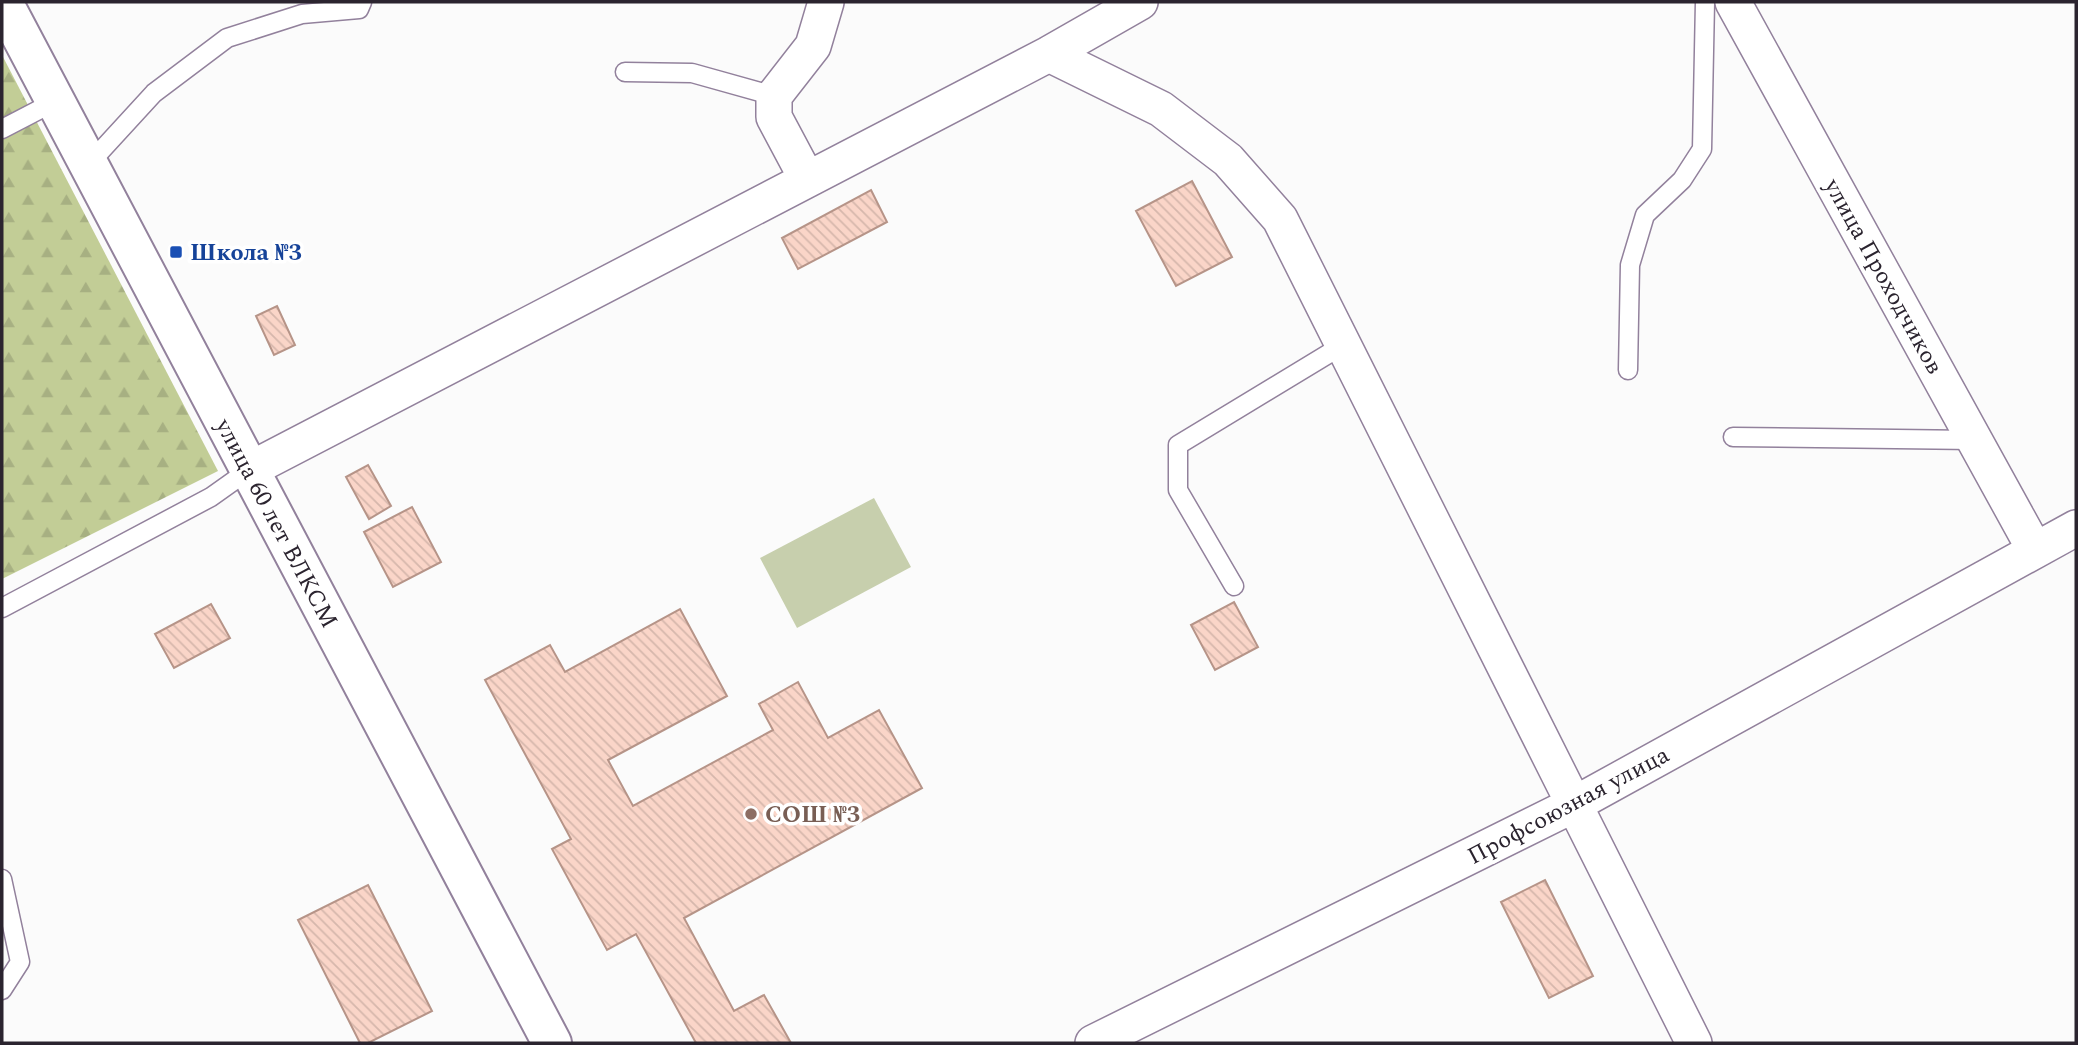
<svg xmlns="http://www.w3.org/2000/svg" width="2078" height="1045" font-family="Spectral,serif">
<style>
.green{fill:#c7cfad}
.forest{fill:url(#forest-firs)}
.building{fill:url(#building-back-hatch);stroke:#b69488;stroke-width:2}
.lines{fill:none;stroke-linecap:round;stroke-linejoin:round}
.lane-casing{stroke:#92819c;stroke-width:21}
.street-casing{stroke:#92819c;stroke-width:38}
.secondary-casing{stroke:#92819c;stroke-width:42}
.lane{stroke:#fff;stroke-width:18}
.street{stroke:#fff;stroke-width:35}
.secondary{stroke:#fff;stroke-width:38}
.transit-dot{fill:#1a4fb4;stroke:#fff;stroke-width:2.5}
.education-dot{fill:#8d6e63;stroke:#fff;stroke-width:2.5}
.labels{text-anchor:middle;stroke-width:7;stroke-linejoin:round;paint-order:stroke}
.transit-label{font-size:24px;font-weight:bold;fill:#164399;stroke:#fff;text-anchor:start}
.street-label{font-size:24px;fill:#2b242f;stroke:#fff}
.education-label{font-size:24px;font-weight:bold;fill:#785e54;stroke:#fff;text-anchor:start}
</style>
<defs>
<pattern id="forest-firs" width="22" height="20" patternUnits="userSpaceOnUse" patternTransform="scale(1.75)"><rect width="22" height="20" fill="#c2cd96"/><path d="M5 1l3.5 6h-7zM16 11l3.5 6h-7z" fill="#a7b082"/></pattern>
<pattern id="building-back-hatch" width="6" height="6" patternUnits="userSpaceOnUse" patternTransform="scale(1.75)"><rect width="6" height="6" fill="#fad5c8"/><path d="M-1 5l2 2M0 0l6 6M5-1l2 2" fill="none" stroke="#d6b7ac"/></pattern>
</defs>
<rect width="100%" height="100%" fill="#fbfbfb"/>
<path class="green" d="M874,498L911,567L797,628L760,558Z"/>
<path class="forest" d="M2,55L218,471L2,579Z"/>
<path class="building" d="M1192,181L1232,257L1176,286L1136,211Z
M871,190L887,222L798,269L782,238Z
M277,306L295,345L274,355L256,316Z
M368,465L391,506L369,519L346,477Z
M412,507L441,562L393,587L364,532Z
M1234,602L1258,647L1215,670L1191,625Z
M211,604L230,638L174,668L155,634Z
M680,609L727,696L608,760L633,806L773,730L759,704L798,682L828,738L879,710L922,788L684,918L734,1011L764,995L791,1043H696L636,934L607,950L552,849L571,839L485,680L550,645L565,672Z
M1545,880L1593,976L1549,998L1501,902Z
M368,885L432,1011L368,1043H360L298,920Z"/>
<g class="lines">
<defs>
<path id="lane" d="M625,72L692,73L774,96
M2,129L54,102
M87,166L154,93L227,38L302,14L359,9L362,2
M1628,370L1630,265L1645,215L1682,180L1702,149L1705,2
M1733,437L1974,440
M1234,586L1178,490V445L1343,345
M2,608L211,497L249,470
M2,879L20,962L2,990"/>
<path id="street" d="M1733,2L2035,550
M1049,54L1161,109L1228,160L1280,219L1694,1043
M807,179L774,117V96L813,46L826,2
M249,470L1049,54L1140,2
M1093,1043L1575,804L2076,528"/>
<path id="secondary" d="M3,2L552,1043"/>
</defs>
<use href="#lane" class="lane-casing"/>
<use href="#street" class="street-casing"/>
<use href="#secondary" class="secondary-casing"/>
<use href="#lane" class="lane"/>
<use href="#street" class="street"/>
<use href="#secondary" class="secondary"/>
</g>
<rect class="transit-dot" x="169" y="245" width="14" height="14" rx="3.5"/>
<circle class="education-dot" cx="751" cy="814" r="7"/>
<g class="labels">
<g class="transit-label">
<text x="190" y="260">Школа №3</text>
</g>
<g class="street-label">
<text transform="translate(1884 276) rotate(61)" y="8">улица Проходчиков</text>
<text transform="translate(277 523) rotate(62)" y="8">улица 60 лет ВЛКСМ</text>
<text transform="translate(1568 805) rotate(-28)" y="8">Профсоюзная улица</text>
</g>
<g class="education-label">
<text x="765" y="822">СОШ №3</text>
</g>
</g>
<rect width="2078" height="1045" fill="none" stroke="#2b242f" stroke-width="7"/>
</svg>
